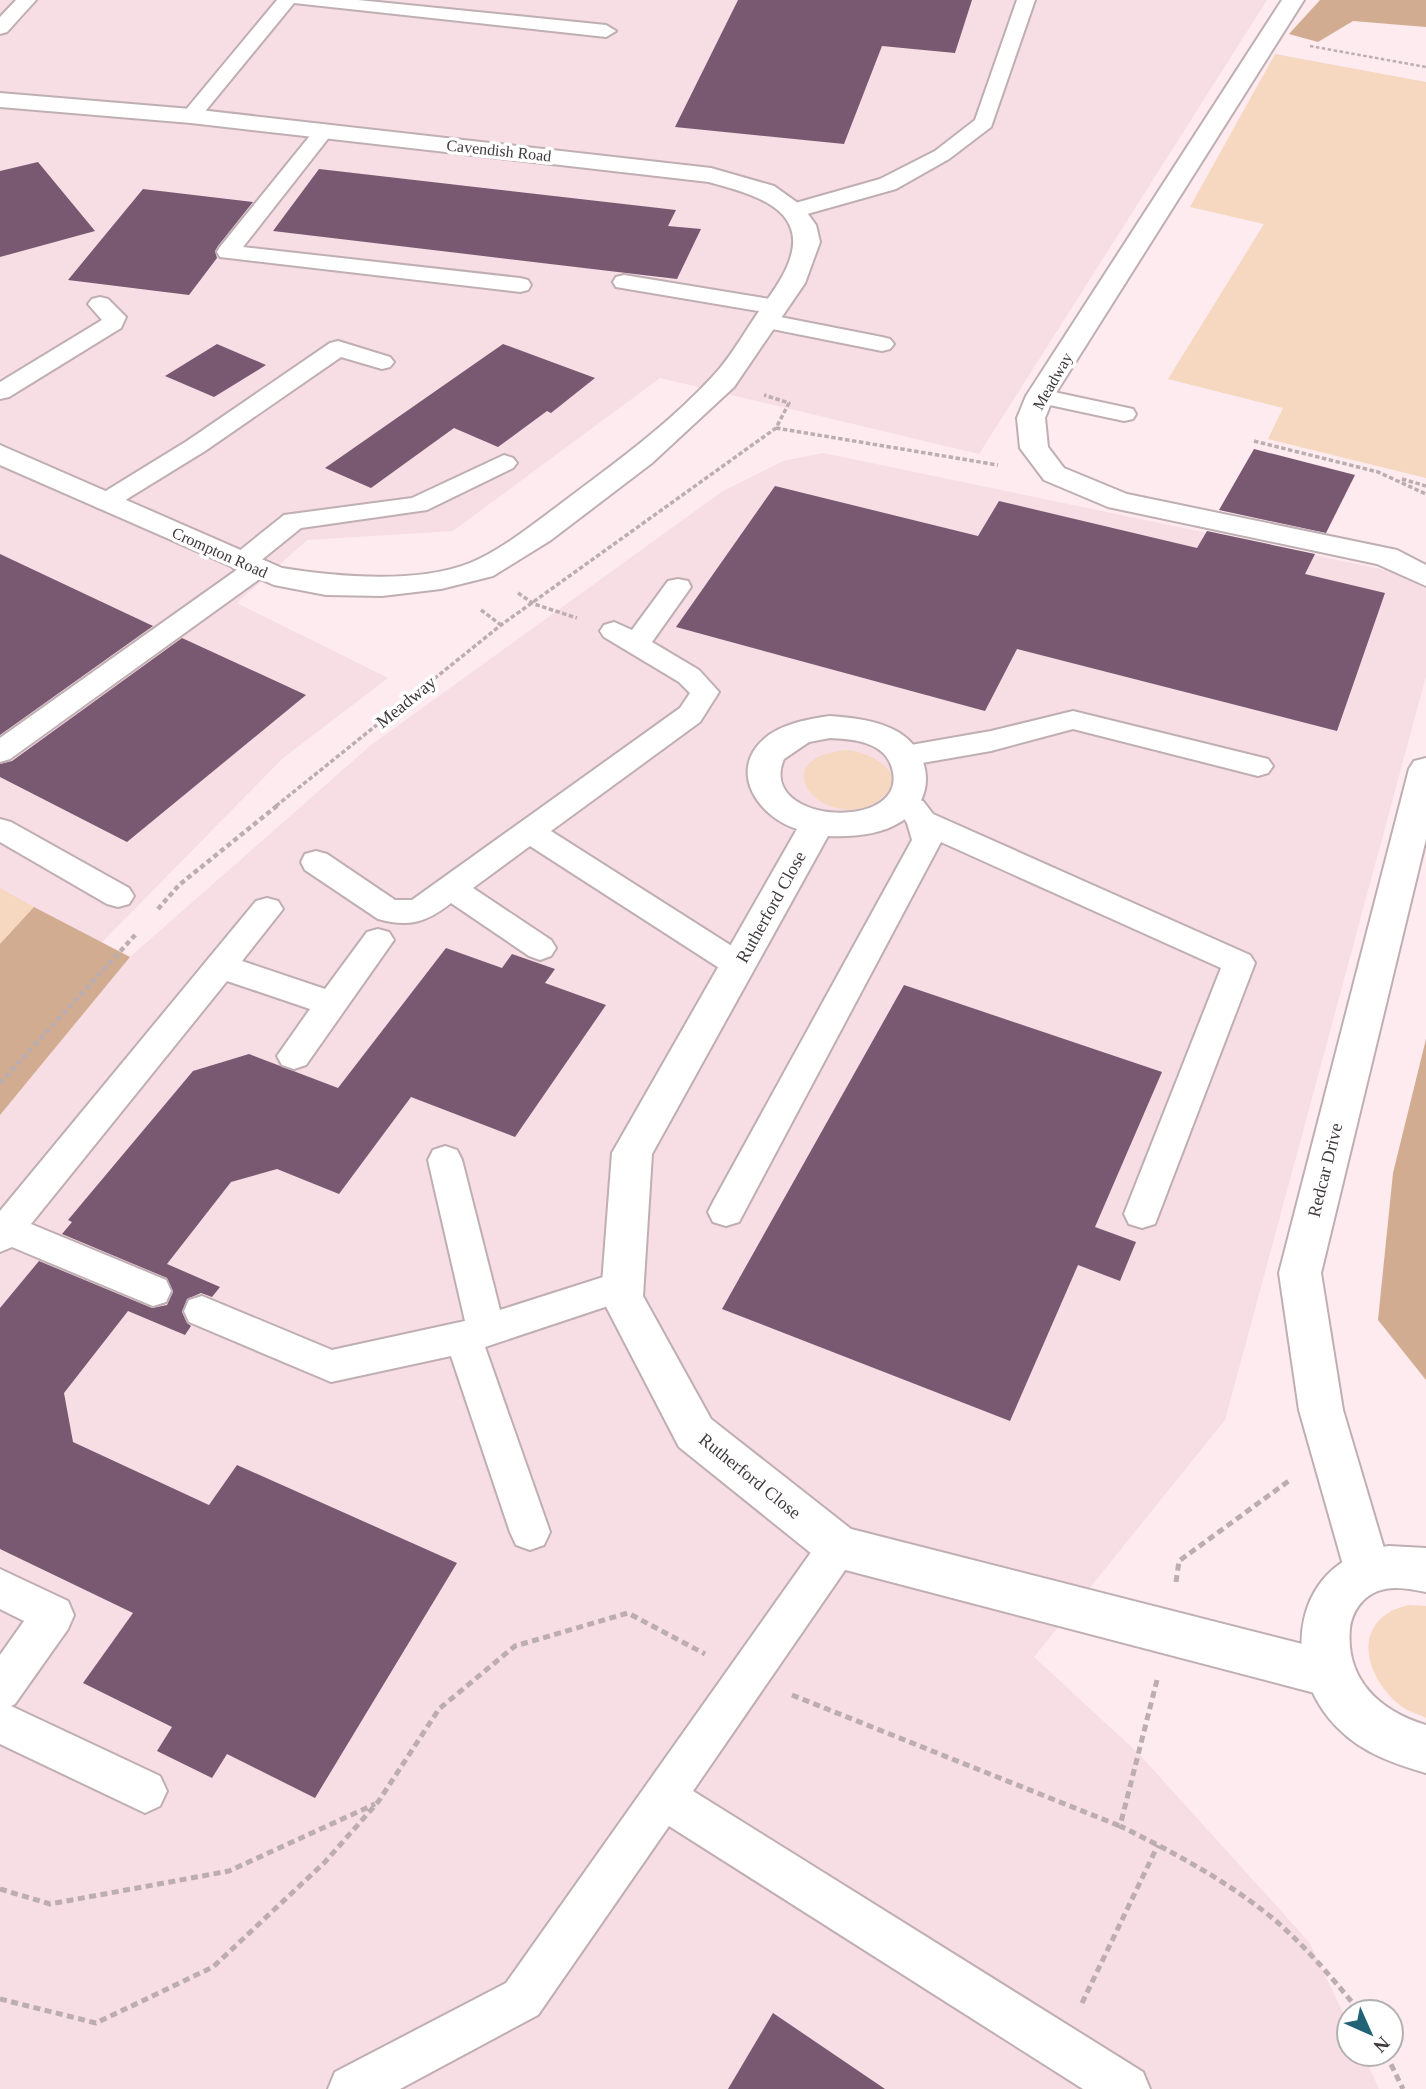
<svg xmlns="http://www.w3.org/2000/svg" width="1426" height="2089" font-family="Georgia,serif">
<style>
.built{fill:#f7dde4}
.green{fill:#f6d7c0}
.forest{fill:#d1ac91}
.building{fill:#795972}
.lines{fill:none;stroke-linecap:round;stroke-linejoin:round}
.lane-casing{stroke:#bfaeb2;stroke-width:4}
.street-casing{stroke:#bfaeb2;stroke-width:4}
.secondary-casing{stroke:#bfaeb2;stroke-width:4}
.path-far3{stroke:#bcadb1;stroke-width:2.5;stroke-dasharray:3.5 2.5;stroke-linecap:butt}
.path-far2{stroke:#bcadb1;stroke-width:3.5;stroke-dasharray:4.5 2.5;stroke-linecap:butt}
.path-far1{stroke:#bcadb1;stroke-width:4.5;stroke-dasharray:5 3.5;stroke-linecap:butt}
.path{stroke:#bcadb1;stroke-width:5;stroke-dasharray:7 4.5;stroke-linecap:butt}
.lane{fill:#fff;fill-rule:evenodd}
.street{fill:#fff;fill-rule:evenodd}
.secondary{fill:#fff;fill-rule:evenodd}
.labels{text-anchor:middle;stroke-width:7;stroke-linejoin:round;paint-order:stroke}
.far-street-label{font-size:16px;fill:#413a3c;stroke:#fff}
.street-label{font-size:18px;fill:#413a3c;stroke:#fff}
</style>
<rect width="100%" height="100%" fill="#fdebef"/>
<path class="built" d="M0,0H1267L979,454L660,378L453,531L307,540L237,603L388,678L283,758L101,943L0,1052Z
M823,453L1390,571L1426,589V676L1225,1420L1034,1657L1139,1754L1309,1942L1349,2025V2054H1363L1379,2089H0V1115L130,957L371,745L723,491L783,461Z"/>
<path class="green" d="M1275,54L1426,82V478L1268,439L1283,408L1168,379L1264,224L1190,207Z
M848,750C871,753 913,774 880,799C830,838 755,758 848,750Z
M0,888L34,907L0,944Z
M1409,1605L1426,1606V1718C1418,1714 1408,1711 1401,1706C1373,1685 1351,1637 1388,1613C1394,1609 1402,1607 1409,1605Z"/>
<path class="forest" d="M1320,0H1426V27L1353,21L1318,42L1289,34Z
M34,907L130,957L0,1115V944Z
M1426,1039V1380L1378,1320L1393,1173Z"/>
<path class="building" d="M738,0H972L955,53L882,46L844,144L675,127Z
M38,162L95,231L0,257V171Z
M319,169L676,210L668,226L701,229L677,279L273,231Z
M143,189L253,202L218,246L215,251L217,258L189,295L68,280Z
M217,344L266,365L214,397L165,376Z
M503,344L595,378L551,413L547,411L498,447L454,428L371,488L325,468Z
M1254,449L1355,475L1326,533L1219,510Z
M775,486L978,536L999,501L1197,548L1207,531L1315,554L1305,574L1385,593L1337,731L1017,649L985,711L676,627Z
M0,554L153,626L0,735Z
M182,638L306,695L127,842L0,777V764L12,761Z
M446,948L502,968L512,954L555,969L545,983L606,1005L515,1137L411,1097L339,1194L277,1169L231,1182L167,1264L220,1287L212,1297L201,1293L187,1299L182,1312L187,1323L191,1326L185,1335L128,1311L64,1393L73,1442L209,1505L237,1465L457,1563L315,1798L227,1754L212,1778L157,1751L172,1727L83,1683L133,1613L0,1549V1308L39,1261L152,1308L167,1305L173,1292L167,1278L62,1234L72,1222L68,1220L193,1071L249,1054L338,1088Z
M904,985L1162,1072L1095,1227L1136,1242L1120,1281L1078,1265L1010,1421L722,1309Z
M773,2013L885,2089H728Z"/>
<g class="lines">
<defs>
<path id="lane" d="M16,0H36L7,32L0,34V17Z
M277,0H358L606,25L616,31L606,37L294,3L198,120H184L181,116L184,112Z
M1017,0H1035L991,127L949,159L896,189L793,218L785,216L782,211L785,206L880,179L935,151L975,120Z
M324,125L331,127L334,131L243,247L520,278L528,280L531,285L528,290L520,292L220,257L217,252L220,247L317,127Z
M624,275L776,300L784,302L788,307L784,312L776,314L616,287L613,282L616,277Z
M100,297L108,299L126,317L121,328L9,397L0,399V382L102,320L88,304L92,299Z
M765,314L882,337L890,339L894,344L890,349L882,351L757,326L753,321L757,316Z
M338,341L390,357L394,362L390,367L382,369L341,357L205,451L114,507L105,510L96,507L92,502L96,497L187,441L330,343Z
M1040,389L1133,409L1136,414L1133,419L1124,421L1031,401L1028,396L1031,391Z
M504,455L513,458L517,463L513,468L427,510L301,528L259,562L265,563L269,569L265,575L10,759L0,762V738L238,569L233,568L229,562L233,556L284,515L412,498Z
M678,579L688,581L691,587L652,642L699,670L719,692L700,722L551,831L749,957L754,965L749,973L738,977L727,973L530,846L473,888L551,940L556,948L551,956L540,960L529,956L451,903C427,922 409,928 378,919L305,870L301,862L305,854L316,851L327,854L395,900H412L680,708L690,693L679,682L604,637L600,631L604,625L614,622L632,630L668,581Z
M1073,711L1268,759L1273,766L1268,773L1258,776L1073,729L991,751L905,766L895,763L890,756L895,749L905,746L991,731Z
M912,798L923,801L933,814L1250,955L1255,963L1155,1224L1142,1228L1129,1224L1124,1214L1221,968L941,842L739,1222L726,1226L713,1222L708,1212L713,1202L912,840L907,823L897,808L901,801Z
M0,819L11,822L129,888L134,896L129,904L118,907L107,904L0,842Z
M267,898L278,901L283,909L242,961L325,989L367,932L378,929L389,932L394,940L306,1065L294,1069L282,1065L277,1056L310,1009L227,981L31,1224L166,1280L171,1291L166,1302L153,1306L12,1247L0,1252V1211L256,901Z
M445,1146L457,1150L462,1160L500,1310L622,1271L635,1275L640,1286L635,1297L485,1347L550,1532L544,1545L530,1550L516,1545L510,1532L451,1356L331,1382L189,1322L184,1311L189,1300L202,1296L332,1350L465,1321L428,1160L433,1150Z
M838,1529L852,1534L858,1547L852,1560L693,1791L1143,2072L1150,2089H1083L669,1826L538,2015L400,2089H328L335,2072L506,1983L824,1534Z
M0,1569L68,1601L74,1615L68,1629L15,1704L11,1706L160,1776L167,1791L160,1806L145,1813L0,1744V1655L24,1621L0,1609Z"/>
<path id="street" d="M1282,0H1304L1054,396L1045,418L1048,447L1064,468L1127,494L1397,550L1426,565V586L1377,564L1108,507L1044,480L1020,448L1017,418L1026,396Z
M0,93L191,109L711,168L774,186L802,206L816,225L820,242L805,283L734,387L652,463L551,540L493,576L441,589L382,596L326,595L274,585L0,465V445L282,568C337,577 417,584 470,563C502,550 536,522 563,502C615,463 669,424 713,376C732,356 746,329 762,307C777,286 802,253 790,226C779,199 733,189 709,182L191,123L0,107Z
M830,716C853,718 878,720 898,732C932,752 937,799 902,821C881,835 853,837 828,836L652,1154L643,1296L711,1419L851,1529L1330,1651L1347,1658L1354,1674L1347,1690L1330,1697L838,1568L822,1562L679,1447L601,1297L612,1153L797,829C759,817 727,772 764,739C781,724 808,719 830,716ZM830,738C851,739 882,741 891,765C916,833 755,826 784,759L809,742Z
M1426,758V839L1321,1273L1343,1410L1391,1572L1385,1587L1368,1594L1351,1587L1345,1572L1299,1410L1279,1273L1409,769L1414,761Z"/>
<path id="secondary" d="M1389,1546L1426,1548V1592C1411,1589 1392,1585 1378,1591C1362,1597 1352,1612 1350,1628C1345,1679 1379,1711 1426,1725V1773C1395,1764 1363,1753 1340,1730C1276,1669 1292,1557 1389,1546Z"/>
</defs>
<use href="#lane" class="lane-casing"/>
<use href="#street" class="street-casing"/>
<use href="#secondary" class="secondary-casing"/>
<path class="path-far3" d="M1310,46L1426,67"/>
<path class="path-far2" d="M776,428L998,465
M1254,441L1378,472L1426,494
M1402,479L1426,486
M518,593L534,604L577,618
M481,610L501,625
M276,806L501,625L776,428L789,403L764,395"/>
<path class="path-far1" d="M158,909L179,885L278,805
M0,1083L136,934"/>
<path class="path" d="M1176,1582L1179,1561L1290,1480
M1157,1680L1120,1826C1175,1853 1229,1882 1276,1921C1307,1948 1334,1980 1360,2012
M792,1695L1120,1826
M0,1889L50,1904L229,1871L375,1804
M0,1999L96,2023L213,1967L325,1862L378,1802L439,1709L515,1646L628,1613L705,1654
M1082,2003L1158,1845
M1386,2054L1403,2089"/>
<use href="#lane" class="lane"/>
<use href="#street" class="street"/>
<use href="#secondary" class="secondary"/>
</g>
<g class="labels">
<g class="far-street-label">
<text transform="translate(499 150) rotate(6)" y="6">Cavendish Road</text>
<text transform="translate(1052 381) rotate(-60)" y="6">Meadway</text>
<text transform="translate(220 552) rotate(24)" y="6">Crompton Road</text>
</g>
<g class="street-label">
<text transform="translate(406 702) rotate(-39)" y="6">Meadway</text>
<text transform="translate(771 907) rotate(-61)" y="6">Rutherford Close</text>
<text transform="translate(1325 1170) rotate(-76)" y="6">Redcar Drive</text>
<text transform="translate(750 1476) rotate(39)" y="6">Rutherford Close</text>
</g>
</g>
<g transform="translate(1370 2033) rotate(135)"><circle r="33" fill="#ffffff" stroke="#b3b0b1" stroke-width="2"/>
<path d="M0-5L12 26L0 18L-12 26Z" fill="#206276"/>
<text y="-10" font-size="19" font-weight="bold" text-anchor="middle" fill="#413a3c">N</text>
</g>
</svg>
